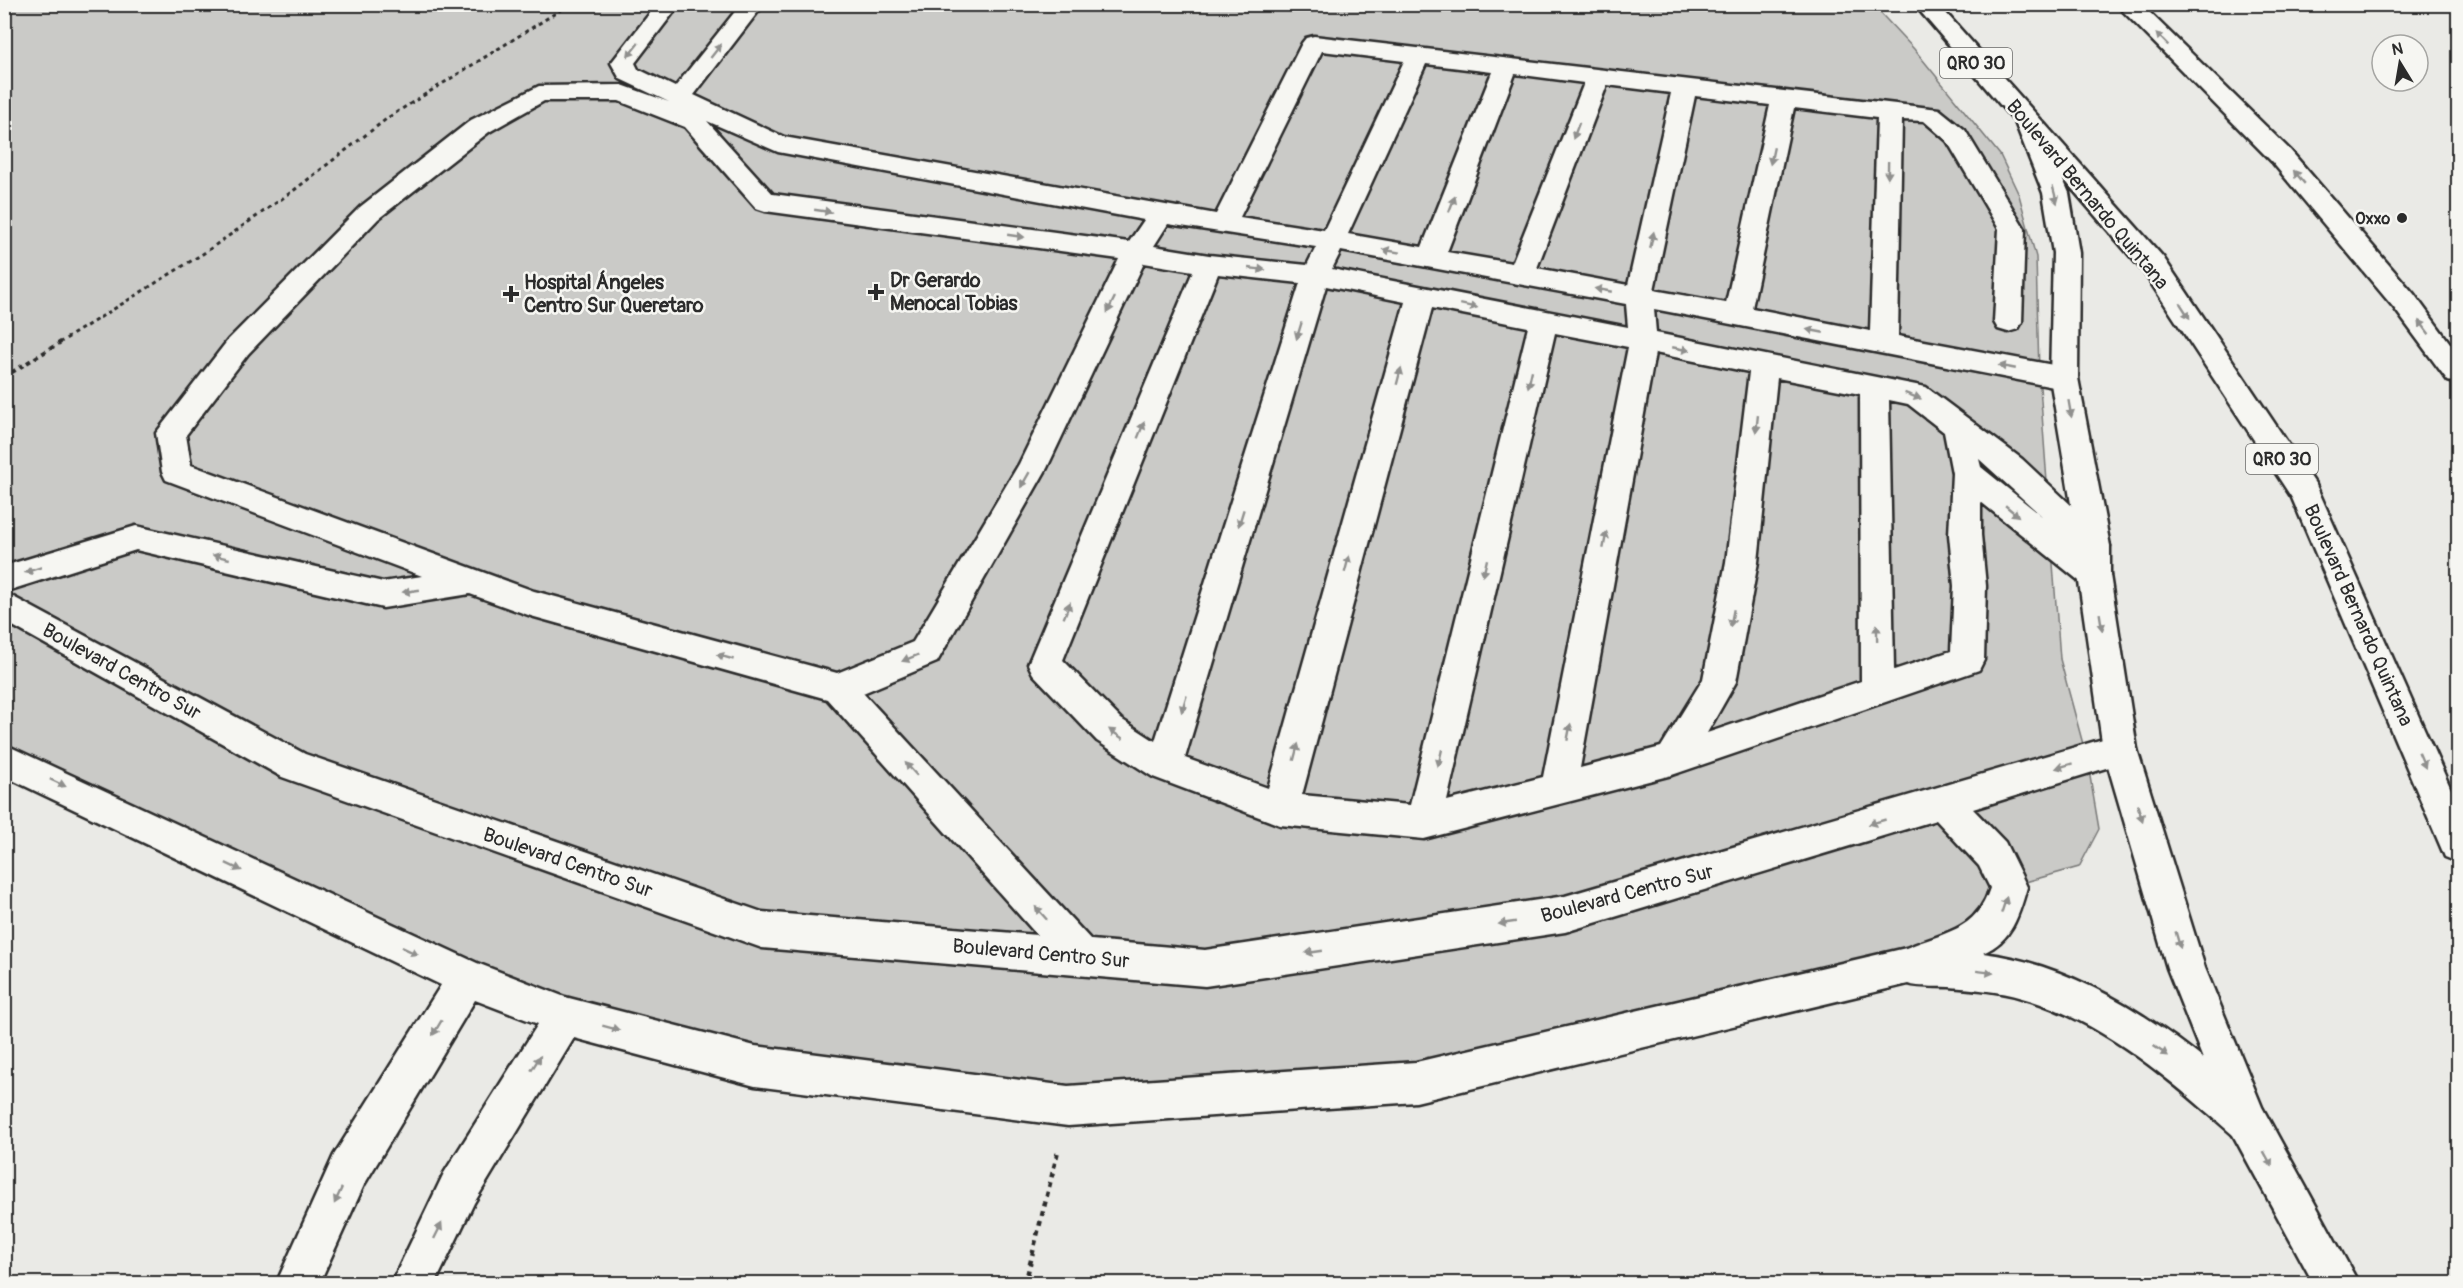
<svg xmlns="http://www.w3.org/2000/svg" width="2463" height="1288" font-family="Pangolin,sans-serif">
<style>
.green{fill:#cacac7;stroke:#7a7a79;stroke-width:1.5}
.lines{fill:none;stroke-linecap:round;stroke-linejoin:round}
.minor-casing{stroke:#2b2b2b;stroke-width:5}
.highway-casing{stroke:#2b2b2b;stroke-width:5}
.path-far2{stroke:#2b2b2b;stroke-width:3;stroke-dasharray:4 4;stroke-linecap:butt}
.path-far1{stroke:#2b2b2b;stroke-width:4;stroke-dasharray:4.5 4.5;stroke-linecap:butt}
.path{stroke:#2b2b2b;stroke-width:4.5;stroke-dasharray:5 5;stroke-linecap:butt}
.minor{fill:#f6f6f2;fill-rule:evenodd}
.highway{fill:#f6f6f2;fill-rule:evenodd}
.oneway{fill:#90908e}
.poi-dot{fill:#2b2b2b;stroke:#f6f6f2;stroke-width:2}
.labels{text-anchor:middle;stroke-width:5;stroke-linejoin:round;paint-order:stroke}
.far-poi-label{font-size:16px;font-weight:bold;fill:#2b2b2b;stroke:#f6f6f2;text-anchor:end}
.shield{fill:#f6f6f2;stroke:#686867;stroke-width:1.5}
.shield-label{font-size:18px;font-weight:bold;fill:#2b2b2b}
.street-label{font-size:20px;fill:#2b2b2b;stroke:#f6f6f2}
.poi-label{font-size:20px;font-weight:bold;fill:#2b2b2b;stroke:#f6f6f2;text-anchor:start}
</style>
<rect width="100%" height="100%" fill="#eaeae6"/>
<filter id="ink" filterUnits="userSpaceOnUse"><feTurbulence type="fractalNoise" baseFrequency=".0167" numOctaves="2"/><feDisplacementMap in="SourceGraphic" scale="12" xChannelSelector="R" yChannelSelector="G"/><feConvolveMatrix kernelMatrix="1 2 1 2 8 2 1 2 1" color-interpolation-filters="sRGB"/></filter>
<g filter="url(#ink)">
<path class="green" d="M1872,4L1914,49L2000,155L2019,195L2036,257L2039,373L2060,659L2087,759L2099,829L2079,867L1986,893L1999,918L1983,935L1416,1082L1068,1106L565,1016L5,759V5Z"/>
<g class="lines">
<defs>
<path id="minor" d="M657,4H680L635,63L638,69L675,87L741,4H764L694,95L784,137L1216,214L1302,43L1306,38L1314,36L1939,109L1965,130L2025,229L2022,322L2018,329L2008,332L1998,329L1994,322L1999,229L1947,141L1924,121L1902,120L1898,336L2064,367L2074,371L2078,378L2074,385L2064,389L1654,309L1656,333L1926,387L2022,459L2105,537L2110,546L2105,555L2095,558L2105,566L2110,575L2105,584L2094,588L2083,584L1981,502V535L1986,586L1984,660L1979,670L1672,775L1424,839L1280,825L1153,777L1097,741L1033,674L1028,664L1193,271L1144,263L1047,468L937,662L863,693L1091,940L1205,950L1565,896L2120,734L2132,738L2137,749L2132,760L1973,809L2005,842L2027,887C2019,915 2012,941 1983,953C2070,964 2151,1015 2217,1070C2236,1085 2258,1099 2267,1121L2261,1135L2247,1141L2233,1135C2172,1081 2102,1020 2022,998C1998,991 1974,989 1949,987C1936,986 1920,988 1908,984L1416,1102L1068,1126L755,1086L574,1038L474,1203L435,1284H391L444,1173L538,1024L475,1000L364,1185L319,1284H276L334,1155L441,985L4,776V744L477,963L565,997L755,1046L1068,1086L1416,1062L1906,948C1945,932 1976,931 1990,888L1979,866L1936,820L1565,932L1205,986L762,948L282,777L4,621V592L305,754L762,912L1037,935L827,699L531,616L470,594L383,608L136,550L4,592V566L136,526L383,582L422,576L166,480L162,472L156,433L228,340L360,207L471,120L539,86L622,85L669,102L620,79L611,63ZM1322,51L1404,61L1324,230L1240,217ZM1426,64L1492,72L1422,247L1348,234ZM1515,74L1584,83L1512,263L1447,252ZM1607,85L1671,93L1628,285L1537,268ZM1695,96L1770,105L1726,303L1654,290ZM544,101H619L685,127L756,208L765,211L1119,259L1019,464L913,642L837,673L534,591L191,465L186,435L248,354L378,219L489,132ZM1794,108L1877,118L1870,331L1752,308ZM707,121L778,152L1144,220L1129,242L773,194ZM1168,224L1316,247L1307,265L1209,255L1154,246ZM1341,251L1626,304L1628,327L1332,269ZM1218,274L1300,283L1155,741L1121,719L1063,660ZM1326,286L1405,302L1268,788L1185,758ZM1432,308L1528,327L1410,805L1302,795ZM1555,333L1628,347L1543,777L1447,801ZM1655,353L1749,372L1726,562L1703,679L1661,747L1580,768ZM1777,378L1860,394L1861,681L1707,733L1736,682L1758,562ZM1889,400L1908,404L1944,432L1952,473L1949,535L1954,586L1951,651L1894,670ZM1979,459L2043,517L1981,467Z"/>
<path id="highway" d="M1914,4H1938L2163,257L2316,485L2458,805V862L2445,857L2292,498L2143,271L2062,177L2069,193L2079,253L2078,378L2110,546V575L2137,749L2205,968L2262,1107L2359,1284H2314L2233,1135L2167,968L2103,749L2078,575V546L2050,378L2053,253L2043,193L2015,122Z
M2116,4H2141L2290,150L2414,294L2458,354V384L2448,381L2394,308L2272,162Z"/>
</defs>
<use href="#minor" class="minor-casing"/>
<use href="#highway" class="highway-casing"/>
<path class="path-far2" d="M59,343L204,253L293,191L389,117L570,4"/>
<path class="path-far1" d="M4,377L61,342"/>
<path class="path" d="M1025,1284L1058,1151"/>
<use href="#minor" class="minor"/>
<use href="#highway" class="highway"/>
</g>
<defs><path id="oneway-solid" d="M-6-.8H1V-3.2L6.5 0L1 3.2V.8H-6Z" transform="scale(1.5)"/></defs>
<g class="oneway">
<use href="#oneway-solid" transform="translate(2162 39) rotate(-135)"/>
<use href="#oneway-solid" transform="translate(633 50) rotate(129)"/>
<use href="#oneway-solid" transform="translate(716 51) rotate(-52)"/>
<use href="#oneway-solid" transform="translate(1576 131) rotate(111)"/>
<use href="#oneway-solid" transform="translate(1772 156) rotate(102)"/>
<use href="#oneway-solid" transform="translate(1888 170) rotate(91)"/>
<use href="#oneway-solid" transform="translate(2299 177) rotate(-130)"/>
<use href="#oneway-solid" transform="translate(2055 195) rotate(75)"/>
<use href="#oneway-solid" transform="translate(1452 204) rotate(-69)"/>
<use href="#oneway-solid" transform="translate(823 211) rotate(8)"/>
<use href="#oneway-solid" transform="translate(1016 236) rotate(8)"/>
<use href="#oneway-solid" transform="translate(1652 240) rotate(-78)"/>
<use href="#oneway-solid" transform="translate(1391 251) rotate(-170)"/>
<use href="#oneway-solid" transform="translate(1257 269) rotate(6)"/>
<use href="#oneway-solid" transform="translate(1603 290) rotate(-169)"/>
<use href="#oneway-solid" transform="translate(1111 305) rotate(116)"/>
<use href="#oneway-solid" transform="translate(1469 306) rotate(12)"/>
<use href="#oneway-solid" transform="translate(2185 311) rotate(57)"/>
<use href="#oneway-solid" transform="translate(2424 327) rotate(-127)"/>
<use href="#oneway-solid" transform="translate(1299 331) rotate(107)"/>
<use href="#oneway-solid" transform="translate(1815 331) rotate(-169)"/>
<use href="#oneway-solid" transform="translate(1681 349) rotate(11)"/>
<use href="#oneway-solid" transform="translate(2007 367) rotate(-169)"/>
<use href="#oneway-solid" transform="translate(1399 376) rotate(-75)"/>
<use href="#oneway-solid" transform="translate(1530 379) rotate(103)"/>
<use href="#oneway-solid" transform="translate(1913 396) rotate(20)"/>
<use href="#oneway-solid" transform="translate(2070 409) rotate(80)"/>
<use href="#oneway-solid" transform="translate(1757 424) rotate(96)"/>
<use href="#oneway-solid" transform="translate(1141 430) rotate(-68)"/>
<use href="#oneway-solid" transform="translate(1025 480) rotate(120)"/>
<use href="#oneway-solid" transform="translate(2012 511) rotate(40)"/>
<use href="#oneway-solid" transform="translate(1241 518) rotate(107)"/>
<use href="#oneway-solid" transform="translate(1605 540) rotate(-79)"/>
<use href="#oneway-solid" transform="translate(221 557) rotate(-167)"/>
<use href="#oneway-solid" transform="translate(1347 564) rotate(-75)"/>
<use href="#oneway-solid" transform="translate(1485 568) rotate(103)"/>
<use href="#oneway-solid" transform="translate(33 570) rotate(162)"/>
<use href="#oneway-solid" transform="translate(411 591) rotate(172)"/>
<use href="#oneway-solid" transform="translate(1067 610) rotate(-68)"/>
<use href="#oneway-solid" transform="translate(1732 618) rotate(101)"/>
<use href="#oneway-solid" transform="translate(2101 622) rotate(81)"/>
<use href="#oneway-solid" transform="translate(1877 633) rotate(-91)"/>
<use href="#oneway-solid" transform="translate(725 657) rotate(-164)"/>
<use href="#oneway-solid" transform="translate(910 658) rotate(158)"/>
<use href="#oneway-solid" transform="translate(1184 704) rotate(107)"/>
<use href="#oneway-solid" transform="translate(1569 732) rotate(-79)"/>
<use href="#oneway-solid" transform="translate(1116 734) rotate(-146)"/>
<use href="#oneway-solid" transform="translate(1296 752) rotate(-75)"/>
<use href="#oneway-solid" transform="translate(1440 758) rotate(103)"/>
<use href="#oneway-solid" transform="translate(2422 760) rotate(67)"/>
<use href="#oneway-solid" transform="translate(2064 766) rotate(163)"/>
<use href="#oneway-solid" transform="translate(911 769) rotate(-132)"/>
<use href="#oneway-solid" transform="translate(58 783) rotate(25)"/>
<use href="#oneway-solid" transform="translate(2140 813) rotate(72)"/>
<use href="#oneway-solid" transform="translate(1877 822) rotate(164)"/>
<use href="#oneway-solid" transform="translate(234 867) rotate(25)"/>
<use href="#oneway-solid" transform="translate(2004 905) rotate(-72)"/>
<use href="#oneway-solid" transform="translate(1041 913) rotate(-132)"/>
<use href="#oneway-solid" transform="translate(1507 923) rotate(172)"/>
<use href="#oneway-solid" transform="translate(2178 940) rotate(74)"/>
<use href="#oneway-solid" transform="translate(410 951) rotate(25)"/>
<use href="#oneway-solid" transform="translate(1314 952) rotate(172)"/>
<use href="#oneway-solid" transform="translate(1985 972) rotate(7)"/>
<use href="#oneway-solid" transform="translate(437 1028) rotate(121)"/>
<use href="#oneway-solid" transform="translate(611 1028) rotate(15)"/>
<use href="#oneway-solid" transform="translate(2161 1051) rotate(34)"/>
<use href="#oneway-solid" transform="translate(536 1063) rotate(-58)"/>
<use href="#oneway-solid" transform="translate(2268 1159) rotate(61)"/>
<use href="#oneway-solid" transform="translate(338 1196) rotate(115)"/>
<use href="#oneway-solid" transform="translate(438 1231) rotate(-64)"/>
</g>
</g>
<g class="poi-dot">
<circle cx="2402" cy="218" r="6"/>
<path d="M873 283h6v6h6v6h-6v6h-6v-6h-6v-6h6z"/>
<path d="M508 285h6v6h6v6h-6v6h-6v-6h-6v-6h6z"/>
</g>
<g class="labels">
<g class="far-poi-label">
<text x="2390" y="224">Oxxo</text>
</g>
<g class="shield">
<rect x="1940" y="48" width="72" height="30" rx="4.5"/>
<rect x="2246" y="444" width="72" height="30" rx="4.5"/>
</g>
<g class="shield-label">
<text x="1976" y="69">QRO 30</text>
<text x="2282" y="465">QRO 30</text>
</g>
<g class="street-label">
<text transform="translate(2088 194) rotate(50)" y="7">Boulevard Bernardo Quintana</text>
<text transform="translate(2359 615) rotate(66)" y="7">Boulevard Bernardo Quintana</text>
<text transform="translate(122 671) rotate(29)" y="7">Boulevard Centro Sur</text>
<text transform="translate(568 862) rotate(19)" y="7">Boulevard Centro Sur</text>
<text transform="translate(1627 893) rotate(-15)" y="7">Boulevard Centro Sur</text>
<text transform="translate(1041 953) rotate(5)" y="7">Boulevard Centro Sur</text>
</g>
<g class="poi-label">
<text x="890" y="287">Dr Gerardo<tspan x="890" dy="23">Menocal Tobias</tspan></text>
<text x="524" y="289">Hospital Ángeles<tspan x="524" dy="23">Centro Sur Queretaro</tspan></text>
</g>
</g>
<rect width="2463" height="1288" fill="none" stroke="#f6f6f2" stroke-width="24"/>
<rect x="12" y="12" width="2439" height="1264" fill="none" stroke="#2b2b2b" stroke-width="2" filter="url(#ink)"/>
<g transform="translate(2400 63) rotate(349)"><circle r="28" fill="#f6f6f2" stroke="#a5a5a2" stroke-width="1.5"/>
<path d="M0-4.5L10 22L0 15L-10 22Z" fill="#2b2b2b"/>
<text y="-9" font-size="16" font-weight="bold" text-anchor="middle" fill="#2b2b2b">N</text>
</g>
</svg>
